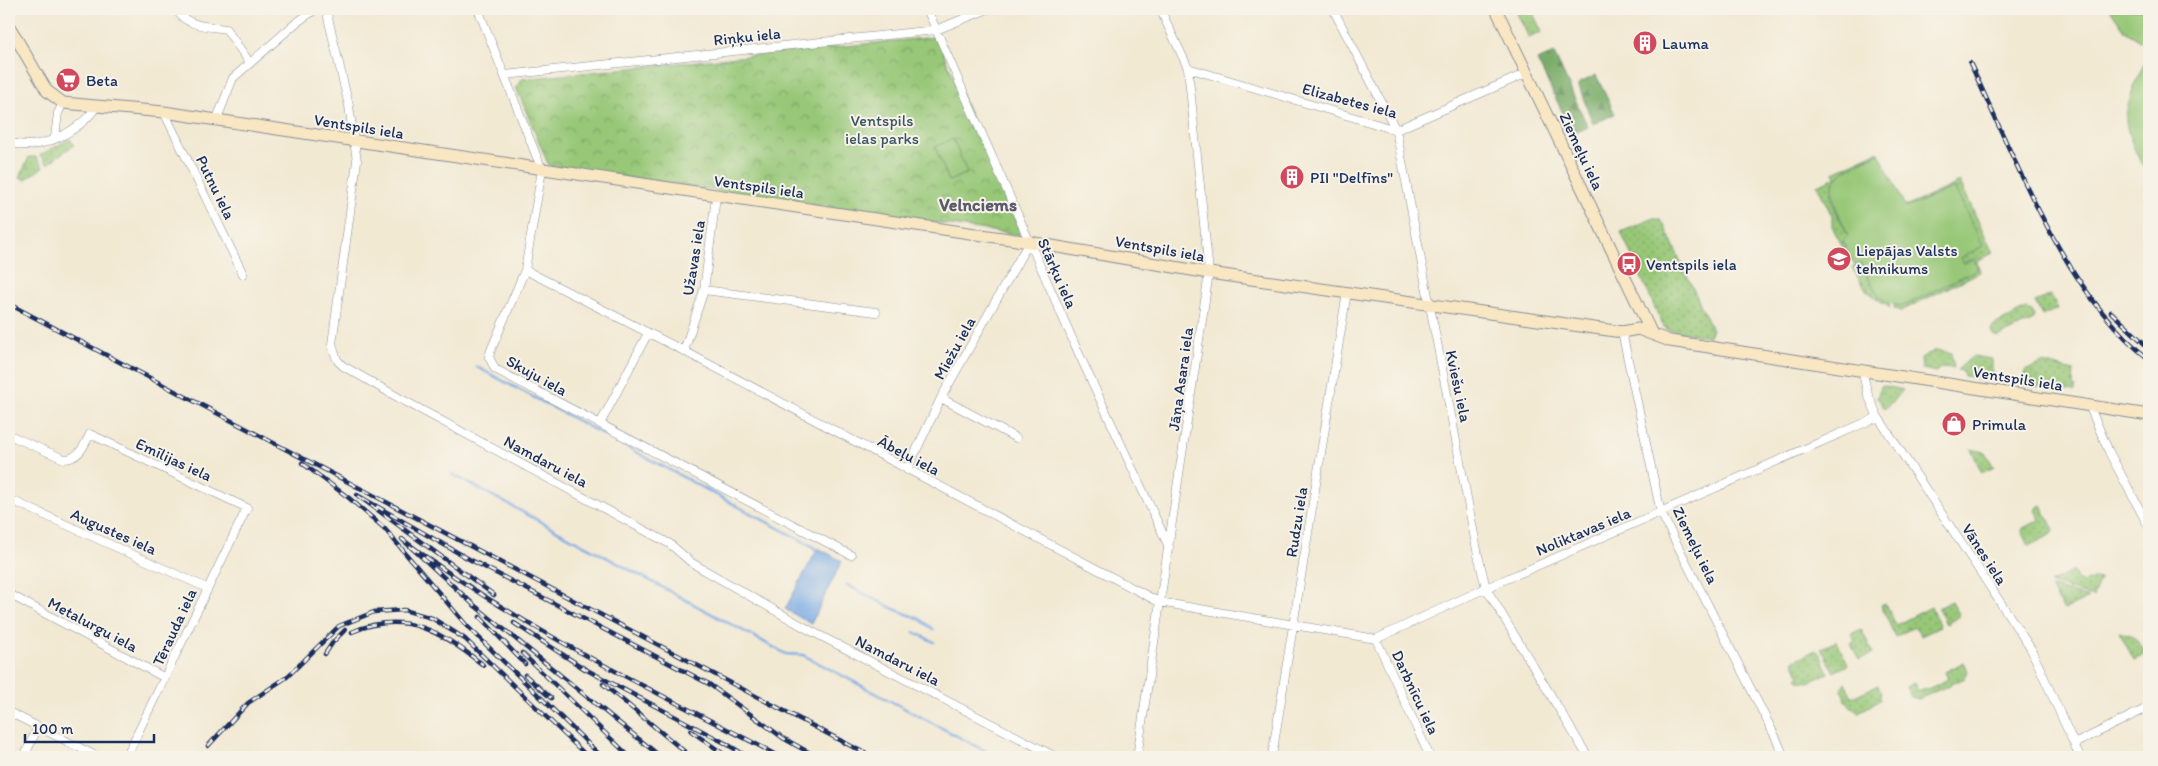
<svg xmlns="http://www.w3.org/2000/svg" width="2158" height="766" font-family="Itim,sans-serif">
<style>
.grass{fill:url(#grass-dots);stroke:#597b6a}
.forest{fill:url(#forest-firs);stroke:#4a6e63}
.park{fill:url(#park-crowns);stroke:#597b6a}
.pitch{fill:#97c777;stroke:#597b6a}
.water{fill:#7aabe5;stroke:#4a6da2}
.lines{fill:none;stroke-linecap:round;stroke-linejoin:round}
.stream{stroke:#7aabe5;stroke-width:2.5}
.street-casing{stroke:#868c98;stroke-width:9}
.secondary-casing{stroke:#868c98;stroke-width:13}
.street{stroke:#fff;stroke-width:8}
.secondary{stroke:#f9e7c3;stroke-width:11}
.rail-casing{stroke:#1b2f5e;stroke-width:4.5}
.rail{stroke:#f7f3e8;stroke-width:2.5;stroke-dasharray:8;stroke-linecap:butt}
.labels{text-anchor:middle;stroke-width:4;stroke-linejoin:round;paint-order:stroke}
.street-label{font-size:16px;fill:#1b2f5e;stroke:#f7f3e8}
.poi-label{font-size:16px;fill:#1b2f5e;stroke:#f7f3e8;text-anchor:start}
.park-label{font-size:16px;fill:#3a5564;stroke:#f7f3e8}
.neighbourhood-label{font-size:18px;font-weight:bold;fill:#5a5a6c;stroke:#f7f3e8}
</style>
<defs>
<pattern id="grass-dots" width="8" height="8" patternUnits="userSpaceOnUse" patternTransform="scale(1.25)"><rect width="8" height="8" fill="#97c777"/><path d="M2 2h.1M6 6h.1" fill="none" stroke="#7aa265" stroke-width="1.8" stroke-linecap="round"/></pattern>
<pattern id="forest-firs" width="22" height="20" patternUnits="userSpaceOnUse" patternTransform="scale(1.25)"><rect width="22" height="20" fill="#79ac68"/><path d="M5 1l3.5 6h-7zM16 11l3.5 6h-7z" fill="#628c59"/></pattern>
<pattern id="park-crowns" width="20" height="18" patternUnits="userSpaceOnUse" patternTransform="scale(1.25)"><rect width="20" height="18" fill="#97c777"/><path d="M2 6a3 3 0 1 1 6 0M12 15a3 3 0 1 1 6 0" fill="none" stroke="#7aa265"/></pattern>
</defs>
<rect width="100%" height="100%" fill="#f7f3e8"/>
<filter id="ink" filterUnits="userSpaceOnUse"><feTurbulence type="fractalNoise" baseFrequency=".02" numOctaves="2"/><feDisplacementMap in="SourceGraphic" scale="10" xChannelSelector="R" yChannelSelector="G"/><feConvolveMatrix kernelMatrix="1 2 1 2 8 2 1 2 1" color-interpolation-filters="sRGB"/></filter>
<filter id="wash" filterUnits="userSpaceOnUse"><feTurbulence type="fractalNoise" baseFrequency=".0096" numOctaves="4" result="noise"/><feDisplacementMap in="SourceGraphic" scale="20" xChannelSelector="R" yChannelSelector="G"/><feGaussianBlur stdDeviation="1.12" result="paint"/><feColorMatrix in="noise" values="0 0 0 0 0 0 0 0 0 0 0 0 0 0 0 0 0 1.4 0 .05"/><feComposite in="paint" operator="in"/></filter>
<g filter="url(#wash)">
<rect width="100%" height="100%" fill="#f2e9d3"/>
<path class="grass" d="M1515,9H1531L1542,32L1529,38Z
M70,139L74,145L47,164L40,155Z
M1878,151L1879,153C1858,163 1825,174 1833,203C1837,215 1844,225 1848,236L1843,241L1852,261L1849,260L1832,226V216L1817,185L1836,177L1834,172Z
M29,157H36L43,167L25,180L20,177Z
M1960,182L1993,253L1977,261L1980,272L1901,311L1894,308V305C1919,307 1954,274 1974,260L1964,263L1961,259L1954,187L1910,208L1905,207Z
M1654,218L1660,220L1664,225L1712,330L1708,337L1669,330L1663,326L1621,232Z
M1858,262L1861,263L1875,291L1888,303L1890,308L1867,291L1852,268Z
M2051,295L2058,309L2042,316L2035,302Z
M2026,309L2032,311L2034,317L2032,321L1998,337L1993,335L1991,330L1994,325Z
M1936,350L1951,353L1954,368L1941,367L1936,372L1922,369L1921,358Z
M1973,356L1992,359V380L1964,376L1962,371L1957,370Z
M2042,363L2074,371L2073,386L2075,387V392L2022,385L2025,371Z
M1882,385L1903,390L1885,409L1877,397Z
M1971,449L1985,452L1994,467L1982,473Z
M2041,505L2054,530L2052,534L2029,546L2022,531L2023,528L2040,520L2035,509Z
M2073,571L2078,580L2083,583L2096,578L2100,579L2093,597L2050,583Z
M2050,587L2089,598L2064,610Z
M1952,601L1960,616L1946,624L1938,608Z
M1885,603L1896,625L1931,607L1940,627L1921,636L1914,627L1895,637L1881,605Z
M1861,629L1873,653L1859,660L1851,644L1855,641L1851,634Z
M2119,632L2134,637L2147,654L2134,660Z
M1837,641L1848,665L1834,672L1821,648Z
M1816,650L1820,654L1828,673L1809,682L1800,681L1797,678L1800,676L1793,661Z
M1964,662L1968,671L1965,678L1919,699L1911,697L1906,687L1914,683L1918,691L1925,688L1926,690L1948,679L1945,672Z
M1845,682L1852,697L1878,685L1881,691L1880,700L1859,712C1848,709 1845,698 1841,689Z"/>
<path class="forest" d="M1554,53L1588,127L1573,134L1537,60Z
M1596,75L1615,114L1593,124L1578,84Z"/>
<path class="park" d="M934,37L938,41L1020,230L1019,235L549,166L516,87L522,79Z"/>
<path class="pitch" d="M2110,9H2149V46L2126,32Z
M2149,51V173C2139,162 2125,132 2126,117C2129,94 2141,72 2149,51Z
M953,139L967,173L949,181L935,147Z
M1879,153L1906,208L1954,187L1983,246L1961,258L1964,263L1974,259L1978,269L1906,305C1878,309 1871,282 1861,263L1854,264L1843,241L1848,235C1823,181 1825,178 1879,153Z"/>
<path class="water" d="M818,548L842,561L811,624L785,609Z"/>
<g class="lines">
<path class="stream" d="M477,367L812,546L818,552
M452,474L786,654L803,655L997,757
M847,585L894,609L920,619L934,630
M914,632L934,642"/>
</g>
</g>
<g filter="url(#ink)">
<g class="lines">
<defs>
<path id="street" d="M176,9C186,27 208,26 226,29L250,63
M326,9L349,106L357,161L332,344L337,360L343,366L401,399L670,544L692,563L811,631L1056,757
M478,9L542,170L525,270L491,350L489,357L495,369L851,555
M927,9L1079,354L1169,547
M1333,9L1396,130L1478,555L1486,588L1588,757
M1188,68L1396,130L1527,73
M505,75L936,30L988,9
M164,112L243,274
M216,121L233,78L296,23L316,9
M55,137L58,113L63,103
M9,142C39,153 79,132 97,106
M525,270L684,351L1159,602L1376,639L1486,588L1878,417
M704,290L876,312
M1622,332L1661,513L1776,738L1784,757
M684,351L704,290L716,197
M1862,370L1868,395L1878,417L2031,649L2080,757
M941,398L1016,438
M2089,405L2109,452L2149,527
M600,424L648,333
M9,435L64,459C79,459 84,446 90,434L247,508L126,757
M907,470L941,398L1029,242
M9,499L207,588
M9,594L165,678
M1376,639L1430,757
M9,712L98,757
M2074,744L2149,707
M1272,756L1347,292
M24,757L38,727
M1137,757L1209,273L1188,68L1160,9"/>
<path id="secondary" d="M1496,9L1652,334
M9,26L47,91L63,103L164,112L1029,242L1209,273L1622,332L1638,329L1670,341L2149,415"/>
</defs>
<use href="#street" class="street-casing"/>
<use href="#secondary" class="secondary-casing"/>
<use href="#street" class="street"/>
<use href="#secondary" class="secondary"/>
<defs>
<path id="rail" d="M1970,63C2015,158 2065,294 2149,359
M9,304L872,757
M2111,312L2149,348
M302,463L349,498L384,528L467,626L602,757
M494,595L357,495L469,559L709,684L783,738L817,757
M480,617L525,664
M514,623L585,669L725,743L748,757
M352,632C405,609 442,632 483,665L480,662
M522,653L630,757
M325,654L333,642L345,630
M525,675L551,698
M603,684L691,757
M691,731L728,757
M208,746L248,703L287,677L339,626L374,612L404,610L432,618L465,639L588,757
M661,757L474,605L402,539C518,628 652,689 781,757"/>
</defs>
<use href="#rail" class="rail-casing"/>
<use href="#rail" class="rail"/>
</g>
</g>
<defs>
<symbol id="building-disc" viewBox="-11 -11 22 22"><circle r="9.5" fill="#d1495b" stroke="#f7f3e8"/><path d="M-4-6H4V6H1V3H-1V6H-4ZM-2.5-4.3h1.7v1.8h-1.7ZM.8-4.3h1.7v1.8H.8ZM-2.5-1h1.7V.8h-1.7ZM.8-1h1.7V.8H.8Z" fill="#fff"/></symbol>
<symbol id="supermarket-disc" viewBox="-11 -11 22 22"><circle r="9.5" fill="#d1495b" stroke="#f7f3e8"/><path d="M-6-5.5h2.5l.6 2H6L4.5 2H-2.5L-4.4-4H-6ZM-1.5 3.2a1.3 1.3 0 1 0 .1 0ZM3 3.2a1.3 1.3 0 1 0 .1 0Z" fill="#fff"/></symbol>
<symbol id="university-disc" viewBox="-11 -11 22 22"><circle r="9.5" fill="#d1495b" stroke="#f7f3e8"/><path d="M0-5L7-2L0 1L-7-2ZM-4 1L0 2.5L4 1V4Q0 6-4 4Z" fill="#fff"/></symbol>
<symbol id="bus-disc" viewBox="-11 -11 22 22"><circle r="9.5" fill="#d1495b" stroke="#f7f3e8"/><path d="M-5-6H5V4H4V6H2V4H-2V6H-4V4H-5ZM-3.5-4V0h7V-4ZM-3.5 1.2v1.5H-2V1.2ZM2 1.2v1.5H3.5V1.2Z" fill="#fff"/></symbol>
<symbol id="shop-disc" viewBox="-11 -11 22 22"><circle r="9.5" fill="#d1495b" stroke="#f7f3e8"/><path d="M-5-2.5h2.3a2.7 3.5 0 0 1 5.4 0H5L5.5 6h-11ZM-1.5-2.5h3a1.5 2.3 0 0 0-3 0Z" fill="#fff"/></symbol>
</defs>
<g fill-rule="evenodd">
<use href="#building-disc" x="1631" y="29" width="28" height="28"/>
<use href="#supermarket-disc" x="54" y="66" width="28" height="28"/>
<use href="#building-disc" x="1278" y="163" width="28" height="28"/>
<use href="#university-disc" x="1825" y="245" width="28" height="28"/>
<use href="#bus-disc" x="1615" y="250" width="28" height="28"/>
<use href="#shop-disc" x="1940" y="410" width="28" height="28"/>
</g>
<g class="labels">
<g class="street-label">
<text transform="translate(747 36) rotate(-6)" y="6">Riņķu iela</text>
<text transform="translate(1350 100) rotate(15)" y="6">Elizabetes iela</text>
<text transform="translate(359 126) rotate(9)" y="6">Ventspils iela</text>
<text transform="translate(1582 151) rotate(65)" y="6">Ziemeļu iela</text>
<text transform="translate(759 186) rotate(8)" y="6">Ventspils iela</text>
<text transform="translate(216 187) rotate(64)" y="6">Putnu iela</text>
<text transform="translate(1160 248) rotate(10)" y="6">Ventspils iela</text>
<text transform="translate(693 258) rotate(-81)" y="6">Užavas iela</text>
<text transform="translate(1058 273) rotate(66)" y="6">Stārķu iela</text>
<text transform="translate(954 348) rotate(-61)" y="6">Miežu iela</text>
<text transform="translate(537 375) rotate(29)" y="6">Skuju iela</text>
<text transform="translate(2018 378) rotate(9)" y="6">Ventspils iela</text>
<text transform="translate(1180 379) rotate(-82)" y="6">Jāņa Asara iela</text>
<text transform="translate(1459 386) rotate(78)" y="6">Kviešu iela</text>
<text transform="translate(909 455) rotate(28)" y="6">Ābeļu iela</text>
<text transform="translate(174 459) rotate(25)" y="6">Emīlijas iela</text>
<text transform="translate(546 461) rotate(28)" y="6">Namdaru iela</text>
<text transform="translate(1296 522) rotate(-81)" y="6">Rudzu iela</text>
<text transform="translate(114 531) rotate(24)" y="6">Augustes iela</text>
<text transform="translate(1583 531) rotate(-23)" y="6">Noliktavas iela</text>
<text transform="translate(1696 545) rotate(64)" y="6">Ziemeļu iela</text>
<text transform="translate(1985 554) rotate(57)" y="6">Vānes iela</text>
<text transform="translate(93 624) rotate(28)" y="6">Metalurgu iela</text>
<text transform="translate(174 627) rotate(-65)" y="6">Tērauda iela</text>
<text transform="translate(898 660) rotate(27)" y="6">Namdaru iela</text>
<text transform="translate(1416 692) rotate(65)" y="6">Darbnīcu iela</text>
</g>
<g class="poi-label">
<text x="1662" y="49">Lauma</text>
<text x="86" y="86">Beta</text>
<text x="1310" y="183">PII "Delfīns"</text>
<text x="1856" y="256">Liepājas Valsts<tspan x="1856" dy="18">tehnikums</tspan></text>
<text x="1646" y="270">Ventspils iela</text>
<text x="1972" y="430">Primula</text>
</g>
<g class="park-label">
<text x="882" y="126">Ventspils<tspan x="882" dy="18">ielas parks</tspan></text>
</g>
<g class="neighbourhood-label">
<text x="978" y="211">Velnciems</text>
</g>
</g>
<rect width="2158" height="766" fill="none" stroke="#f7f3e8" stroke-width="30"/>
<path d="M25 734v8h129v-8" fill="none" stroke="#1b2f5e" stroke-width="2.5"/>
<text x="32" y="734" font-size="15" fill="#1b2f5e" stroke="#f7f3e8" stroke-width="4" paint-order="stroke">100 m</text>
</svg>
